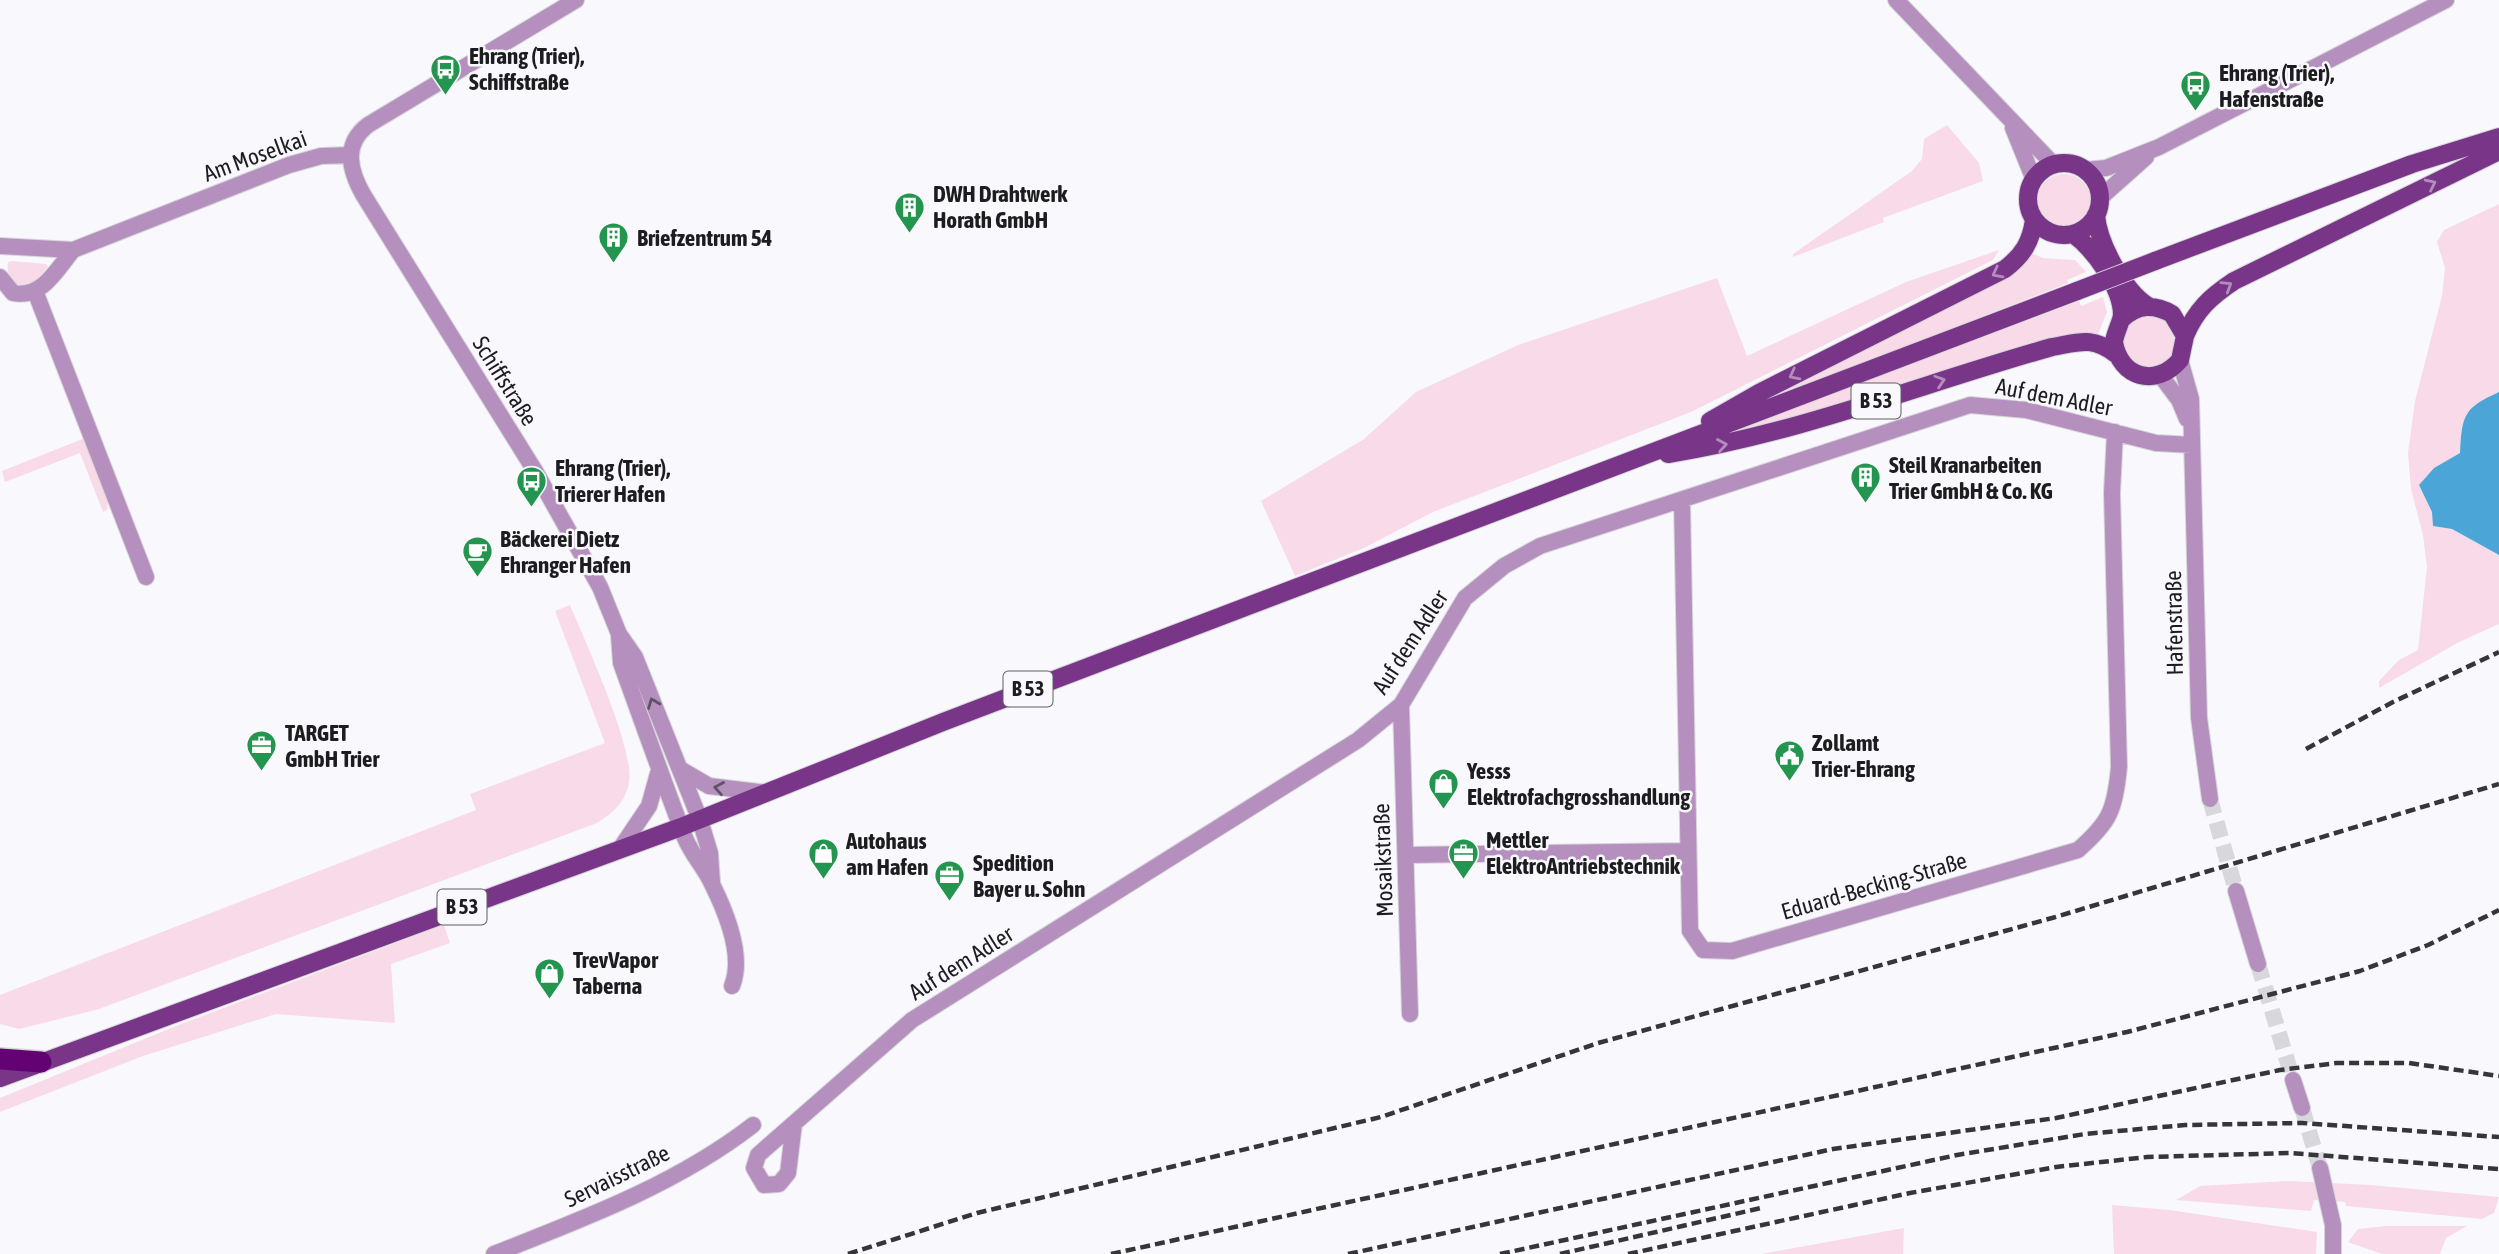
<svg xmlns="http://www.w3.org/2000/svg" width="2499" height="1254" font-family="'Asap Condensed',sans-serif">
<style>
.green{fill:#f8dae8}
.water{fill:#4ca5d7}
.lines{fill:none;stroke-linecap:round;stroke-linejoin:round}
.minor-tunnel{stroke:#d8d8dc;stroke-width:16;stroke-dasharray:16 8;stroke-linecap:butt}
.minor-casing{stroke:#d6d6d9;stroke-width:18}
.primary-casing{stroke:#d6d6d9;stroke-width:20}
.motorway-casing{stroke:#d6d6d9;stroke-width:24}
.minor{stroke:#b590be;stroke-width:16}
.primary{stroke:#793588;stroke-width:18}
.motorway{stroke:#620273;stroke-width:21}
.rail{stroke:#363638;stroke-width:4.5;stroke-dasharray:10 5;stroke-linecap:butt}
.primary-bridge-casing{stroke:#d6d6d9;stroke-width:20;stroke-linecap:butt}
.primary-bridge{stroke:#793588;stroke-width:18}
.oneway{stroke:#b38dbd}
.oneway2{stroke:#615167}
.labels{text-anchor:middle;stroke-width:5;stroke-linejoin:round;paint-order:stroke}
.shield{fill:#f9f9fd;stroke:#5f5f62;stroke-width:2}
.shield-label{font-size:21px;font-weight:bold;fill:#1d1d1f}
.poi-label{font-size:23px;font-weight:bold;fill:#1d1d1f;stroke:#f9f9fd;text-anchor:start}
.street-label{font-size:23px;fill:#1d1d1f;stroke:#f9f9fd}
</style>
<rect width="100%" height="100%" fill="#f9f9fd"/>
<path class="green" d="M1947,125L1979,163L1983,181L1883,218L1884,222L1793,257V254L1912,171L1922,159L1924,139Z
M2037 201a27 27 0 1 1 54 0a27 27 0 1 1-54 0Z
M2499,204V392C2464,408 2462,414 2460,453L2434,468L2419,485L2432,512L2434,526L2452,529L2499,555V624L2459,642L2379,688V681L2399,660L2418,650L2427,567L2423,535L2411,489L2408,453L2415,401L2442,296L2445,268L2437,242L2444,230Z
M1999,250L1993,260L1691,412L1433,512L1364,548L1295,576L1261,501L1364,439L1416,392L1518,345L1717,278L1747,356L1906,282Z
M2031,253L2043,258L2075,260L2086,272L2067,280L2068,283L1755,405Z
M12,261L46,264L48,267C43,272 37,280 31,283C16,292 5,276 8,262Z
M2103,297L2107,312L2097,337L1737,434L1736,430L2079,301L2081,306Z
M2124 341a26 26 0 1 1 52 0a26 26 0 1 1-52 0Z
M85,438L108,501L107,510L103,512L80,453L5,482L2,471Z
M570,605C585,641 635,749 629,782C626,802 613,813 597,823L99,1009L19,1029L0,1024V995L476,810L470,794L605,743L555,611Z
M444,925L450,943L391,964L395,1023L276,1014L143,1056L0,1112V1098L181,1024Z
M2290,1181L2371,1185L2499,1197L2494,1213L2482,1219L2346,1206L2345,1202L2314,1200L2311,1211L2176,1200L2200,1186Z
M2112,1205L2170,1210L2317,1232L2316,1254H2114Z
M2386,1226H2467L2446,1238L2440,1254H2382L2348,1242L2358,1229Z
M1904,1228L1903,1254H1761Z"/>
<path class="water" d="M2499,392V555L2452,529L2433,526L2432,512L2419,485L2434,468L2460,453C2462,414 2464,408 2499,392Z"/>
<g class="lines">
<path class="minor-tunnel" d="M2210,799L2236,891
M2258,964L2293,1080
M2302,1108L2320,1168"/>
<defs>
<path id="minor" d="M576,0L368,125C342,145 350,172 364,196L535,471L600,587L619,634L635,657L700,820L710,853L712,882
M1896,0L2054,165
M2013,128L2034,180
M2085,170L2106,168L2159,147L2446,0
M2100,198L2146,157
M0,246L73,250L289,165L321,156L350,155
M0,277L13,293C42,299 57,269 73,250
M35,291L146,577
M2180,360L2191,399L2199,718L2210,799
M2161,376L2179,400L2187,419
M1682,501L1690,931L1703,950L1732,951L2078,850C2110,822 2115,810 2119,767L2112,493L2115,432
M619,636L621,663C642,721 663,780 685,838C692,855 705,868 712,884C726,912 744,956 732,986
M1401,705L1410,1014
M680,769L709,786L767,793
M620,849L649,806L659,770
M1406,855L1688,851
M2236,891L2258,964
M2293,1080L2302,1108
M794,1124L788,1173L779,1184L764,1185L754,1168L758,1155L912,1020L1358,740L1401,705L1465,598L1504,566L1540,546L1970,405L2026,410L2156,443L2192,445
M2320,1168L2333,1225V1254
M494,1254C583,1219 677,1184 753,1125"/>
<path id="primary" d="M2028 199a36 36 0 1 1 72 0a36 36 0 1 1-72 0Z
M2096,215C2098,243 2124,291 2148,306
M2073,234C2094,249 2122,288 2122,315C2121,323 2115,333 2114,342C2120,378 2156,388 2180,360L2185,336L2172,314C2154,304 2138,304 2122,319
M2155,261L2412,164L2499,137
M2185,336C2196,310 2210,297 2234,281L2499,151
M1710,421L1759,393L2005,269C2023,255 2031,242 2034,220
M1668,454C1800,433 1924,383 2052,347C2080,342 2092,336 2116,354
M0,1078L681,827L943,722L2077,291"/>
<path id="motorway" d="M0,1059L41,1062"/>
</defs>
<use href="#minor" class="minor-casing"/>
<use href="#primary" class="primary-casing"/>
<use href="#motorway" class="motorway-casing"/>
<use href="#minor" class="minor"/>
<use href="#primary" class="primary"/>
<use href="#motorway" class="motorway"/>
<path class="rail" d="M2306,749L2393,702L2499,652
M848,1254L977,1213L1381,1117L1598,1043L2052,918L2499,784
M1111,1254L2127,1032L2360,971L2428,945L2499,910
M1348,1254L1833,1149L2056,1118L2280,1070L2337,1063H2409L2499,1076
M1500,1254L1957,1155L2085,1134L2185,1125L2302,1123L2499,1137
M1560,1254L1761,1208
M1628,1254L1910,1193L2056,1167L2147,1157L2290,1153L2499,1169"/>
<defs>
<path id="primary-bridge" d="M2077,291L2155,261"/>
</defs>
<use href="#primary-bridge" class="primary-bridge-casing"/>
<use href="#primary-bridge" class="primary-bridge"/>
</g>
<defs><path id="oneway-chevron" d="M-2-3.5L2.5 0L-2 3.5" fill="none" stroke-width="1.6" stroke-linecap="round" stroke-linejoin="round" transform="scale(1.75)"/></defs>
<g class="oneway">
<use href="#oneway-chevron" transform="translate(2431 184) rotate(-26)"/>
<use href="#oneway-chevron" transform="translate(1997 273) rotate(152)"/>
<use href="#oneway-chevron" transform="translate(2227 286) rotate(-32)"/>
<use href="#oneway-chevron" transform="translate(1794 375) rotate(153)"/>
<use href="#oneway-chevron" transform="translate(1940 381) rotate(-18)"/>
<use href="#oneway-chevron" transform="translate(1722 445) rotate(-10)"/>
</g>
<g class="oneway2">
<use href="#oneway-chevron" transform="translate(653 703) rotate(-111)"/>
<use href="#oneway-chevron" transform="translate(719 788) rotate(-170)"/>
</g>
<defs>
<symbol id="bus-pin" viewBox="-11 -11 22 30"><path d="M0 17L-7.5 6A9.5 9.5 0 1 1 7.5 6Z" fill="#23954f" stroke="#f9f9fd"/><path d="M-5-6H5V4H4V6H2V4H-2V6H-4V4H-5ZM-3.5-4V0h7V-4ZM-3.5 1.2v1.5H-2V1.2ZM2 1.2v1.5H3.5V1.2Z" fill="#fff"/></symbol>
<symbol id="building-pin" viewBox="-11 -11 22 30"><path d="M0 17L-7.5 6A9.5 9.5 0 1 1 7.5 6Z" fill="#23954f" stroke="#f9f9fd"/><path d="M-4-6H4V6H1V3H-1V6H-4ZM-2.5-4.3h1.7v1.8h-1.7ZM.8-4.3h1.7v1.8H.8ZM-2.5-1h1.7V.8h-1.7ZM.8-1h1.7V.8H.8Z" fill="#fff"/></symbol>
<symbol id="cafe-pin" viewBox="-11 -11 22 30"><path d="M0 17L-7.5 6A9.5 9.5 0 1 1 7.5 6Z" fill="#23954f" stroke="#f9f9fd"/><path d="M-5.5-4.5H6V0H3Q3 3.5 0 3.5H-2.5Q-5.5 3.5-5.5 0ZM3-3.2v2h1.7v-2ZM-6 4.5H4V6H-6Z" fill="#fff"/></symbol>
<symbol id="office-pin" viewBox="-11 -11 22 30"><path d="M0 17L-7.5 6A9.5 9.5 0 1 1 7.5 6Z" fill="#23954f" stroke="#f9f9fd"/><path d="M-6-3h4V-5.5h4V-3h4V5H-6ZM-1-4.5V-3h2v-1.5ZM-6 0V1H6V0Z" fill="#fff"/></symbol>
<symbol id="civic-pin" viewBox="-11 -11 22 30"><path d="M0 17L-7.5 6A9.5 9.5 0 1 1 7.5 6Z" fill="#23954f" stroke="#f9f9fd"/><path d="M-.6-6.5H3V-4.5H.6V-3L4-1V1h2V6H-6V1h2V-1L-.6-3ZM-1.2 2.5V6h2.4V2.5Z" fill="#fff"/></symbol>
<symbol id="shop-pin" viewBox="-11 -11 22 30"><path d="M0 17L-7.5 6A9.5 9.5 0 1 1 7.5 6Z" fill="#23954f" stroke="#f9f9fd"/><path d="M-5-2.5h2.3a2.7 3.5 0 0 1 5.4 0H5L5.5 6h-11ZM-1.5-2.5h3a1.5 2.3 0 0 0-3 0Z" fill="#fff"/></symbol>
</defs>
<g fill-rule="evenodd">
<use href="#bus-pin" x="428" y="52" width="35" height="47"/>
<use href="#bus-pin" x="2178" y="68" width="35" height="47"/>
<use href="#building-pin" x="892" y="190" width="35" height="47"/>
<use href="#building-pin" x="596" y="220" width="35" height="47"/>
<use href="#building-pin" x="1848" y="460" width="35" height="47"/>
<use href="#bus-pin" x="514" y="464" width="35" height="47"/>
<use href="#cafe-pin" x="460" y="534" width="35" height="47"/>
<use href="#office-pin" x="244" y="728" width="35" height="47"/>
<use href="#civic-pin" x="1772" y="738" width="35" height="47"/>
<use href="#shop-pin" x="1426" y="766" width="35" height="47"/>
<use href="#office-pin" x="1446" y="836" width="35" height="47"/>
<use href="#shop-pin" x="806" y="836" width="35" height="47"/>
<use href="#office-pin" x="932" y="858" width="35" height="47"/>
<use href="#shop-pin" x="532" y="956" width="35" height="47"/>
</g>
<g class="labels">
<g class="shield">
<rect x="1851.5" y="383.5" width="49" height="35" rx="5"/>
<rect x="1003.5" y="671.5" width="49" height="35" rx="5"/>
<rect x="437.5" y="889.5" width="49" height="35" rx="5"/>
</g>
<g class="shield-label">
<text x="1876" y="408">B 53</text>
<text x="1028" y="696">B 53</text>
<text x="462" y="914">B 53</text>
</g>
<g class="poi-label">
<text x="469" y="64">Ehrang (Trier),<tspan x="469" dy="26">Schiffstraße</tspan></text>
<text x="2219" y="81">Ehrang (Trier),<tspan x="2219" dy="26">Hafenstraße</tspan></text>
<text x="933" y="202">DWH Drahtwerk<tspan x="933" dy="26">Horath GmbH</tspan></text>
<text x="637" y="246">Briefzentrum 54</text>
<text x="1889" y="473">Steil Kranarbeiten<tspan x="1889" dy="26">Trier GmbH &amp; Co. KG</tspan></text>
<text x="555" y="476">Ehrang (Trier),<tspan x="555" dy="26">Trierer Hafen</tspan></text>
<text x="500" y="547">Bäckerei Dietz<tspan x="500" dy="26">Ehranger Hafen</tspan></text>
<text x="285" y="741">TARGET<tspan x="285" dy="26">GmbH Trier</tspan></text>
<text x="1812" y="751">Zollamt<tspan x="1812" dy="26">Trier-Ehrang</tspan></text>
<text x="1467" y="779">Yesss<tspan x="1467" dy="26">Elektrofachgrosshandlung</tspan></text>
<text x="1486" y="848">Mettler<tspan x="1486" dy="26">ElektroAntriebstechnik</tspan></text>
<text x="846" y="849">Autohaus<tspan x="846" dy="26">am Hafen</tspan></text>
<text x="973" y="871">Spedition<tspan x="973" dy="26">Bayer u. Sohn</tspan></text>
<text x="573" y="968">TrevVapor<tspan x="573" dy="26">Taberna</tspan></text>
</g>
<g class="street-label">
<text transform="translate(255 156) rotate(-20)" y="8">Am Moselkai</text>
<text transform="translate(505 381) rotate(58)" y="8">Schiffstraße</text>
<text transform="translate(2054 397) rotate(11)" y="8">Auf dem Adler</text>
<text transform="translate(2174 623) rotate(-91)" y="8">Hafenstraße</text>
<text transform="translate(1410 642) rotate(-57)" y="8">Auf dem Adler</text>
<text transform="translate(1383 860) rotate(-92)" y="8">Mosaikstraße</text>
<text transform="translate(1874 886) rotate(-16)" y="8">Eduard-Becking-Straße</text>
<text transform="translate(961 963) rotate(-32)" y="8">Auf dem Adler</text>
<text transform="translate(617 1176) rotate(-26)" y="8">Servaisstraße</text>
</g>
</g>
</svg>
